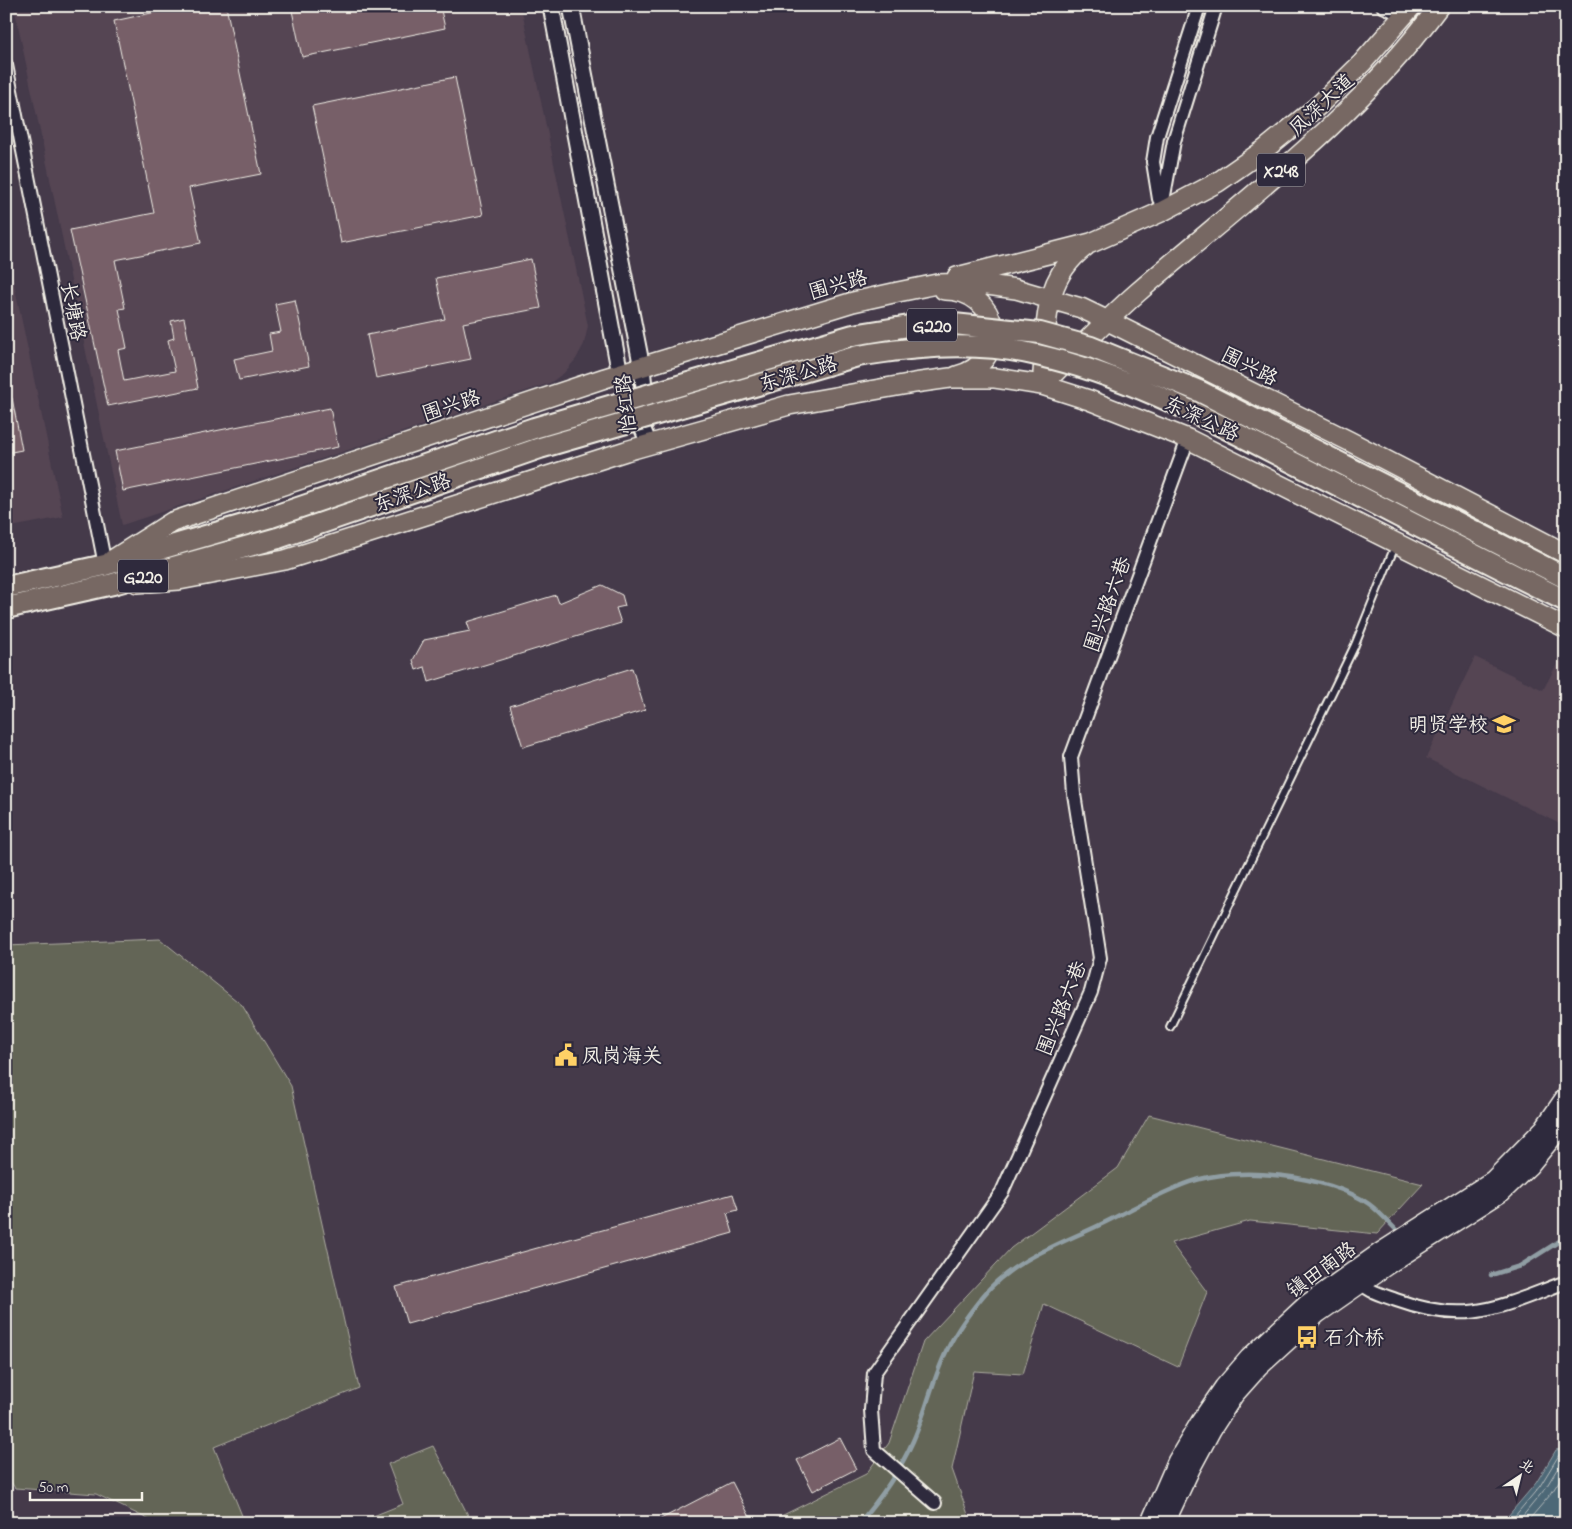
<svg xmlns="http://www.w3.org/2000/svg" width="1572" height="1529" font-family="'Indie Flower','LXGW WenKai TC',sans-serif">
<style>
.built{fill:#544553}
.green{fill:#636557;stroke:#acaba0}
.water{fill:#4e6777;stroke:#909ea4}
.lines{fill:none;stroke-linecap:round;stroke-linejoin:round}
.shore{stroke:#b2babb;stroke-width:1}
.stream{stroke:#909ea4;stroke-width:4.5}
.building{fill:#775f68;stroke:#f4f1e8}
.service-casing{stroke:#f4f1e8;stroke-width:10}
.minor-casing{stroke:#f4f1e8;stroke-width:16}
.tertiary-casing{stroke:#f4f1e8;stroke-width:19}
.secondary-casing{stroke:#f4f1e8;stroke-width:21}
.primary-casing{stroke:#f4f1e8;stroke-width:22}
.trunk-casing{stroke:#f4f1e8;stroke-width:24}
.service{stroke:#2f2a3d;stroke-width:6}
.minor{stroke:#2f2a3d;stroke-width:12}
.tertiary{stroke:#2f2a3d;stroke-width:15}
.secondary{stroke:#2f2a3d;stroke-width:18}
.primary{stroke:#776864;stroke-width:19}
.trunk{stroke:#776864;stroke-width:20}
.trunk-bridge-casing{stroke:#f4f1e8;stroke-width:24;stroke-linecap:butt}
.trunk-bridge{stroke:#776864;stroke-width:20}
.labels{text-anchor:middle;stroke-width:4;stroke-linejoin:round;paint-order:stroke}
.shield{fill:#2f2a3d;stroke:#b9b5b5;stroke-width:1}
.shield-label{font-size:19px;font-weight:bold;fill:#f4f1e8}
.street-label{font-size:20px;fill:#f4f1e8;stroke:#2f2a3d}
.poi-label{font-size:20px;fill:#f4f1e8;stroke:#2f2a3d;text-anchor:start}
</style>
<rect width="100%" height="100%" fill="#453a4a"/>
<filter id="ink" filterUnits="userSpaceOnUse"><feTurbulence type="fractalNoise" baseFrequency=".02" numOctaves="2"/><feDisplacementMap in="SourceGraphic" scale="10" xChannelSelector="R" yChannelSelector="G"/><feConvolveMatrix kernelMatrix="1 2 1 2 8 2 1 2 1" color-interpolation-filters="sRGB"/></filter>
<g filter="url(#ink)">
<path class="built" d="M14,6H521L588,326L584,344L576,359L564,373L550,383L122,525Z
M6,245L63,517L6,528Z
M1475,657L1543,690L1559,660L1566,664V827L1426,758Z"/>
<path class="green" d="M160,939L242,1005L291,1086L359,1388L214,1447L245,1523H156L96,1494L15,1488L6,1475V945Z
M1149,1115L1423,1184L1377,1234L1250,1221L1171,1243L1207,1292L1178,1367L1044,1304L1023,1374L974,1371L952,1469L971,1523H767L866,1474L889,1443L923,1342L1011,1248L1118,1168Z
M433,1446L472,1523H356L403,1504L388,1464Z"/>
<path class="water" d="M1566,1448V1523H1502L1536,1483L1556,1450Z"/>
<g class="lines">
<path class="shore" d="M1509,1523L1540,1486L1559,1455L1566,1453
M1517,1523L1545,1489L1562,1461L1566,1460
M1526,1523L1551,1494L1566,1470"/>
<path class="stream" d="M1491,1275L1520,1266L1566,1237
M859,1523C881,1498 899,1472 913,1441C927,1410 933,1376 949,1346C958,1328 970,1312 983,1296C1009,1263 1054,1246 1091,1229C1124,1214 1156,1194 1190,1182C1237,1165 1328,1175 1369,1204C1380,1212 1391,1225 1401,1235"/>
</g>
<path class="building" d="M184,6H226L261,174L189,188L201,243L115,260L125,308L119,309L127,348L118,350L124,381L175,371L168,340L174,338L171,321L184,318L198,388L108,406L70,230L154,213L114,21Z
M291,6H440L445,28L302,57Z
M455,77L483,215L341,243L312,106Z
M531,259L541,308L463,323L471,359L376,378L367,335L445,319L436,278Z
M295,300L309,366L239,380L234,359L272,351L269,334L281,332L275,304Z
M12,398L22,450L6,453V399Z
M330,408L338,447L123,491L115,451Z
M602,585L622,595L625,606L616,608L621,623L429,682L425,667L416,670L413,660L424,640L470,631L467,622L556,595L559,603Z
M632,668L645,710L523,747L510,706Z
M733,1194L738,1210L727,1213L733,1233L407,1324L396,1287Z
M840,1438L856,1469L813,1491L797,1460Z
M732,1482L751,1519L745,1523H653Z"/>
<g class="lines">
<defs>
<path id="service" d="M1170,1027L1355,645L1395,546"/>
<path id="minor" d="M1383,6L1405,16
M6,65L105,565
M1159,199L1153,162L1157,137L1199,6
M1161,212L1174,141L1216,6
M1357,1279C1366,1291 1383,1295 1396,1300C1468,1326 1499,1307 1566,1282
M935,1503L874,1450L871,1410L874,1373L1002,1192L1091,992L1100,958L1074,794L1071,757L1188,439"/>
<path id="tertiary" d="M551,6L620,374L649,444
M571,6L642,368L646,406"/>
<path id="secondary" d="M1150,1523L1177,1461L1200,1422L1224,1387L1249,1358L1307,1304L1379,1253L1493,1180L1544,1128L1566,1096
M1165,1523L1191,1468L1212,1429L1234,1395L1259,1367L1317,1314L1386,1266L1502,1192L1529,1166L1566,1121"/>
<path id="primary" d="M957,277L1091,243L1161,212L1218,182L1264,150L1318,106L1362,63L1412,6
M944,290C1000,289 1013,361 957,376
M1043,373C1047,323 1042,279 1086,246
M1042,385C1073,355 1104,322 1137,293C1242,202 1356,119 1439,6
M112,560L172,522L605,378L853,302L898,292L937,284L973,283L1016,289L1081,308L1108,321L1349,441L1566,554
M137,583L179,580L285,560L626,451L789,405L914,383L950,378H995L1042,385L1089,400L1188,439L1566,628"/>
<path id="trunk" d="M6,587L105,565L271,517
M6,608L113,584L278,538"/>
</defs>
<use href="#service" class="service-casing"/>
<use href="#minor" class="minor-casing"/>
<use href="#tertiary" class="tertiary-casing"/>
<use href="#secondary" class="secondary-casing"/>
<use href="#primary" class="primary-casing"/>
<use href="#trunk" class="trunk-casing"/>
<use href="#service" class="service"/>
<use href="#minor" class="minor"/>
<use href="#tertiary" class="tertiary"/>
<use href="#secondary" class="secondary"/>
<use href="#primary" class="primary"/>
<use href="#trunk" class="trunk"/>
<defs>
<path id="trunk-bridge" d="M271,517L534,428L853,335L909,326L954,324L1040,333L1091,347L1199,391L1566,578
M278,538L540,448L858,356C918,346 978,341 1037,355C1126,375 1208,419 1288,460C1381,507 1473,555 1566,601"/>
</defs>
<use href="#trunk-bridge" class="trunk-bridge-casing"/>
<use href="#trunk-bridge" class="trunk-bridge"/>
</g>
</g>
<defs>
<symbol id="school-bare" viewBox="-9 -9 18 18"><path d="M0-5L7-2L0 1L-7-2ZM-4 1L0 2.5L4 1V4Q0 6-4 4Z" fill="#ffd166" stroke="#2f2a3d" stroke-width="2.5" paint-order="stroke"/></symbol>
<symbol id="civic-bare" viewBox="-9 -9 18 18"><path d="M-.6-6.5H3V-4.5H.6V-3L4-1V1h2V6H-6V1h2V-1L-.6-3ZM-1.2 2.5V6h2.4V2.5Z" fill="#ffd166" stroke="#2f2a3d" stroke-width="2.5" paint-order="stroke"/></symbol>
<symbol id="bus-bare" viewBox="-9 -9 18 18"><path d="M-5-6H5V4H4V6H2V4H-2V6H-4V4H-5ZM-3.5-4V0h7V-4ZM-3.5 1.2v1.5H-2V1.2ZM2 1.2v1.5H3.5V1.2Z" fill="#ffd166" stroke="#2f2a3d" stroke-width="2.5" paint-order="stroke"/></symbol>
</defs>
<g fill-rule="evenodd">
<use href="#school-bare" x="1488" y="708" width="32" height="32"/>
<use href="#civic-bare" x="550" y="1039" width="32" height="32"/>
<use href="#bus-bare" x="1291" y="1321" width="32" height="32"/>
</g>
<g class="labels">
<g class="shield">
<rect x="1257" y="153.5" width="48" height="33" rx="4"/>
<rect x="907" y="308.5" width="50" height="33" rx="4"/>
<rect x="118" y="559.5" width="50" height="33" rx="4"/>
</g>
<g class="shield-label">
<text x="1281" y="177">X248</text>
<text x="932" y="332">G220</text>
<text x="143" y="583">G220</text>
</g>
<g class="street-label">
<text transform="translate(1321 104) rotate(-43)" y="7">凤深大道</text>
<text transform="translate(838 284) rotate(-16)" y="7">围兴路</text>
<text transform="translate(74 311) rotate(79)" y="7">长塘路</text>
<text transform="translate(1250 366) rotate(27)" y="7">围兴路</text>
<text transform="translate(798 373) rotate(-16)" y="7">东深公路</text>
<text transform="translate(625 404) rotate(-96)" y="7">怡红路</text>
<text transform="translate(451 405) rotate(-18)" y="7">围兴路</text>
<text transform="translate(1202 418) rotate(25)" y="7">东深公路</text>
<text transform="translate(412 492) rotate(-19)" y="7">东深公路</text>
<text transform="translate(1107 604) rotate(-70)" y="7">围兴路六巷</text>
<text transform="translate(1061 1008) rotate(-68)" y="7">围兴路六巷</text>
<text transform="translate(1321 1269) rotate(-36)" y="7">镇田南路</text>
</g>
<g class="poi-label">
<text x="1488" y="731" text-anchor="end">明贤学校</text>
<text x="582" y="1062">凤岗海关</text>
<text x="1324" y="1344">石介桥</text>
</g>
</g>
<rect width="1572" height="1529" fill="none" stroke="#2f2a3d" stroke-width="25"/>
<rect x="12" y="12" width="1547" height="1504" fill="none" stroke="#f4f1e8" stroke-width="2" filter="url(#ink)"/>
<g transform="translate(1520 1476) rotate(35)" stroke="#2f2a3d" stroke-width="4" paint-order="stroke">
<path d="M0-4L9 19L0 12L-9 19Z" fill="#f4f1e8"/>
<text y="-8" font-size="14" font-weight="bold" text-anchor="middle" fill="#f4f1e8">北</text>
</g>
<path d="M30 1492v8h112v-8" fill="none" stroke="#f4f1e8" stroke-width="2.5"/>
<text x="38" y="1492" font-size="15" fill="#f4f1e8" stroke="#2f2a3d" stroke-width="4" paint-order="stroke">50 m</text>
</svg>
